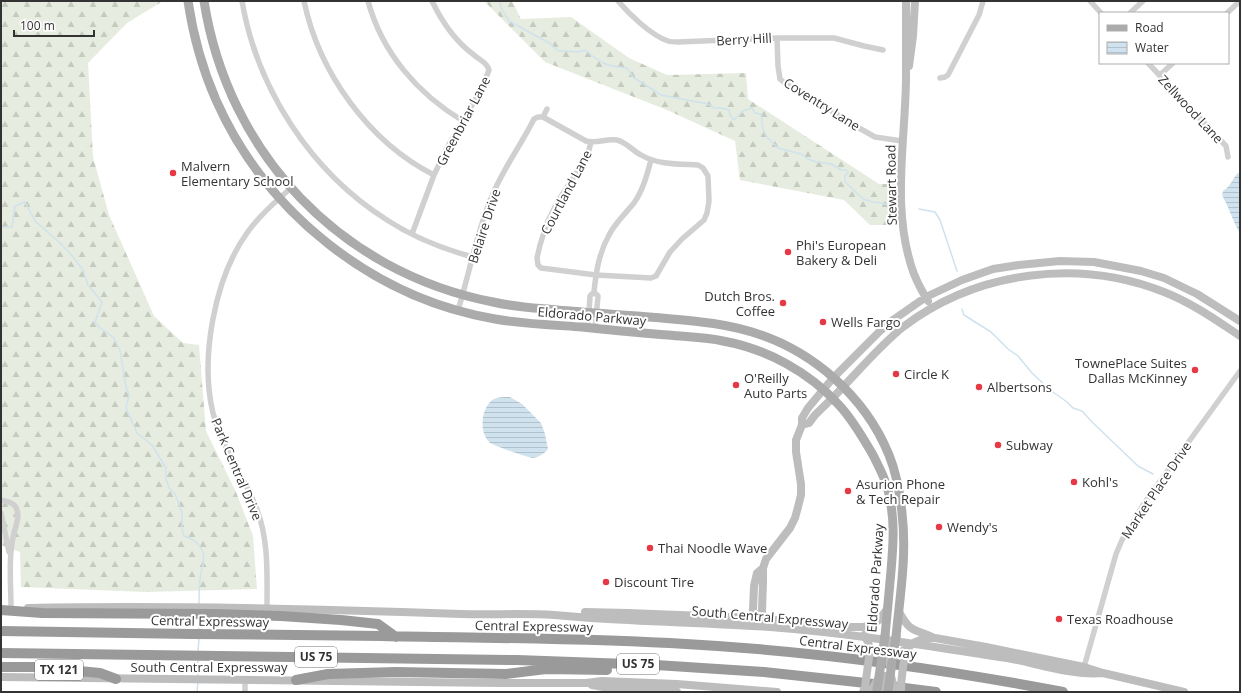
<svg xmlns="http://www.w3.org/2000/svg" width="1241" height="693" font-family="'Open Sans',sans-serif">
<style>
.forest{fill:url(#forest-firs)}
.water{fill:url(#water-rules)}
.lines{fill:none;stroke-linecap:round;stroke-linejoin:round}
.stream{stroke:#cfe2ee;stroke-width:1.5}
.street{stroke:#d0d0d0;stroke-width:5.5}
.secondary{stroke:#bdbdbd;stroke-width:8}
.primary{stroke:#ababab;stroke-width:9}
.highway{stroke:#9a9a9a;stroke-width:10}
.secondary-bridge{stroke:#bdbdbd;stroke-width:8}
.primary-bridge{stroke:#ababab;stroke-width:9}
.poi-dot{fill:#e63946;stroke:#fff;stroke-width:1.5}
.labels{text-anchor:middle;stroke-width:4;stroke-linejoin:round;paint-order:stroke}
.shield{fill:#fff;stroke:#707070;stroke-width:1}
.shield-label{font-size:12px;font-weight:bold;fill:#333}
.street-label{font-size:13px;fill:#333;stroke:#fff}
.poi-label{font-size:13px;fill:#333;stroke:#fff;text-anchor:start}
</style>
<defs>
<pattern id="forest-firs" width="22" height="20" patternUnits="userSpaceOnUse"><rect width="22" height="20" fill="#e6ecdf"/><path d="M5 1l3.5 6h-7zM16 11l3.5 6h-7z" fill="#c6cbc0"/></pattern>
<pattern id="water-rules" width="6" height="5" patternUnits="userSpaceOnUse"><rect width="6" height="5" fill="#cfe2ee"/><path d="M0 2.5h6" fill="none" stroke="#b2c2cd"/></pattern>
</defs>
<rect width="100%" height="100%" fill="#fff"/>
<path class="forest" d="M1,1H163L127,23L88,63L93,157L109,215L154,316L183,343L199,345L206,431L236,492L253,536L257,589L145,592L21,587L20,552L1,545Z
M484,1H512L521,19L571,17L629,58L667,75L746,73L748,99L879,184H895V225H870L844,200L740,180L735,141L667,110L545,62Z"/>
<path class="water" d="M1238,173H1240V234C1233,221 1229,208 1222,195L1223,191C1232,185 1231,180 1238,173Z
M504,397H510L522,404L541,423L545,434L548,449C544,454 539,457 533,458C529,458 491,445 489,442C479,431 481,410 492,400C495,398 500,397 504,397Z"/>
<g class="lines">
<path class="stream" d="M500,1L501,8L509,21L551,44L558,51C567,50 577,54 585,50C602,64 606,66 627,68L633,77L661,95L708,104L714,108H721L729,110L730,115L734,120L743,111L752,108L755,113L761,114L763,130L767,137L778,148L801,154L808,159L817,162L831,164L841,170H846L848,172L845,176V182L863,199L873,202L882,203L895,207
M919,209L935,212L940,220L957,271
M1,227H12L15,206L25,202L35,221L59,242L70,253L83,270L88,285L102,302L95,322L100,328L113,337L120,350L126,387L129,395L126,408L137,433L152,445L166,468V479L169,488L175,494L182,512V529L184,536C197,540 206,549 203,564C203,567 201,570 201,573C199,583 199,594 199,604
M962,309L964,315L991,332L1008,349L1018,356L1032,373L1050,390L1067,402L1073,408L1082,411L1092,422L1138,466L1153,474
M199,630V618
M198,652L199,638
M198,676V660
M197,692L198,682"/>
<path class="street" d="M242,1C257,89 311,172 387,220C413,237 443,249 473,257
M304,1C319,73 369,142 434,175
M368,1C382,53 418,94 463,121
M618,1C629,14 652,36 668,41C671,42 675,42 678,42L777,38H834L864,46L883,50
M1090,1L1101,13
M1130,13L1143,1
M1227,13L1240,1
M777,38L778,66L780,79L787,85L806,95L859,128L875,137L902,141
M1148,63L1226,146L1228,157
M1160,75L1173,63
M940,78L945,77L948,75L979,15L983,1
M543,117L547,109
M412,234L434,175L448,146L482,88L489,70C487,62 479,60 474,55C455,41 442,22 432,1
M594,292C596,272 599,253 609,235C615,223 625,214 634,203C643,190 647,175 651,160
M458,310C470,272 476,233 492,196C503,169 521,145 534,119L538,117H543L586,141C597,144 607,138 617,140C626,142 633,151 641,155C658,165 680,164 698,165L703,168L708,176L709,201L707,213L704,220L682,239L670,252L656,276L651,278L596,275L541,268L538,265L537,258L540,245L547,223L558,201L587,157L591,142
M588,328L590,296L594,292L598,296L595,329
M1,500C6,501 12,502 15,506C21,514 16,525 14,533C8,558 11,583 11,608
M1,513L9,552
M267,608C267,574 269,539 256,507C243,475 222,447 213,413C200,359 214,279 247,233C259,216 275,202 291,188
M1084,667L1116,554L1122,540L1145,502L1240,371
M245,679V692"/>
<path class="secondary" d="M906,1C906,27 906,54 906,80C905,145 891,212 914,274C918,284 923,293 928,301
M909,66L913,36L915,1
M802,425L809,423L815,415C824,406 834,397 843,387C862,367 881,345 903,327C977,271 1078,258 1164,292C1192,303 1216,320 1240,336
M763,568L757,573L754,586L753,610L756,618L762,611L763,582V568L766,559L790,528L795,518L798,507L801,495V484L796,452V440L802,425V418L808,408L833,378L880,331L893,320L926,297L962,280L993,269L1019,265L1060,261L1094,262L1141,271L1164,278L1197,294L1240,321
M28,608C172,605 317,609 461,614C492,615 523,613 554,615C566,616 579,617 591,618C651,622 711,623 770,627C849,633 928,646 1007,658C1036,663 1073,676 1103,673
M585,612L628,613L756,618L841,627H863L873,624L879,620L888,608
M899,612C911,633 912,628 932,637
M921,640L935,638L986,647L1084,667L1103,673L1184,692
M892,662L900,653L910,645
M1,677L499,683H586L602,681L677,684L777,692
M592,685L603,687L677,692"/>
<path class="primary" d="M188,1C193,35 202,68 216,100C266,213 373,298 495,319C524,324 553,325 582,327C611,330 640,333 668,335C687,337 705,337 723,341C767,349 809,372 839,405C853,420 863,438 873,455C880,469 888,484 890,500C895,523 893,547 891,571C889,592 887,614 885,636
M204,1C228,154 340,272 493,302C514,307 536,308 557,310C602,314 648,316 693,321C712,323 733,326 752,332C812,350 865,396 889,455C896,472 900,494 902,513C907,554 900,596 896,637"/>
<path class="highway" d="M1,610L42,613L213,614L281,616L341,620L378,624L396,637
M1,631C128,633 254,635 381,636C483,638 584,638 686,644C812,651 938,668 1063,692
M1,653L517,660L656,665L764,672L857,682L936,692
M1,667H37L100,673L116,679
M296,680L328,674L396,672L506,674L546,669L607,670"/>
<path class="secondary-bridge" d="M886,640L890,667
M885,676L886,691
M891,676L895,692
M863,692L865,687L870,650L868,642L864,635
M870,692L878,679
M901,692C901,682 903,653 910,646C913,643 917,641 921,640"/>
<path class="primary-bridge" d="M894,649L896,637
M877,690L885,636
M888,692L892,662"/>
</g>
<g class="poi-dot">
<circle cx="173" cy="173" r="4"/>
<circle cx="788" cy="252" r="4"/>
<circle cx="783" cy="303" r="4"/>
<circle cx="823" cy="322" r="4"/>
<circle cx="1195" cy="370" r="4"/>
<circle cx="896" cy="374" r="4"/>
<circle cx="736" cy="385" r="4"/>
<circle cx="979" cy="387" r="4"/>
<circle cx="998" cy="445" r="4"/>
<circle cx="1074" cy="482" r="4"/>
<circle cx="848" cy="491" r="4"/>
<circle cx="939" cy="527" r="4"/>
<circle cx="650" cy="548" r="4"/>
<circle cx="606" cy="582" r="4"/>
<circle cx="1059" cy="619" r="4"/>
</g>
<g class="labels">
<g class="shield">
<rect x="295" y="647" width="42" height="20" rx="3"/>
<rect x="617" y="654" width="42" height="20" rx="3"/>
<rect x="35" y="660" width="48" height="20" rx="3"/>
</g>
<g class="shield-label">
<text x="316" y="661">US 75</text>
<text x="638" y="668">US 75</text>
<text x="59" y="674">TX 121</text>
</g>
<g class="street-label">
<text transform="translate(744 39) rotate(-3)" y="5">Berry Hill</text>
<text transform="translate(822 104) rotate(32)" y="5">Coventry Lane</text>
<text transform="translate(1191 109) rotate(47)" y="5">Zellwood Lane</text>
<text transform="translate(463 121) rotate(-62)" y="5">Greenbriar Lane</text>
<text transform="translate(891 185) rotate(-91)" y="5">Stewart Road</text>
<text transform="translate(566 192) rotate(-62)" y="5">Courtland Lane</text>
<text transform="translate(484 226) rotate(-72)" y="5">Belaire Drive</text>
<text transform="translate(592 316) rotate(5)" y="5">Eldorado Parkway</text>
<text transform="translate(237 469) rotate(67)" y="5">Park Central Drive</text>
<text transform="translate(1156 490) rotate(-56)" y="5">Market Place Drive</text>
<text transform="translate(875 578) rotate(-86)" y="5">Eldorado Parkway</text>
<text transform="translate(770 617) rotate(5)" y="5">South Central Expressway</text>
<text transform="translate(210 621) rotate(1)" y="5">Central Expressway</text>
<text transform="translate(534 626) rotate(1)" y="5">Central Expressway</text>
<text transform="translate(858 647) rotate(7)" y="5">Central Expressway</text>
<text x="209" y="672">South Central Expressway</text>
</g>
<g class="poi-label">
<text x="181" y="171">Malvern<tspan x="181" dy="15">Elementary School</tspan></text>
<text x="796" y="250">Phi's European<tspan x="796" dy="15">Bakery &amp; Deli</tspan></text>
<text x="775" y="301" text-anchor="end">Dutch Bros.<tspan x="775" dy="15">Coffee</tspan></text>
<text x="831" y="327">Wells Fargo</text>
<text x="1187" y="368" text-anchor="end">TownePlace Suites<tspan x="1187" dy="15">Dallas McKinney</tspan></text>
<text x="904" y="379">Circle K</text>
<text x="744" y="383">O'Reilly<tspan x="744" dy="15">Auto Parts</tspan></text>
<text x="987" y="392">Albertsons</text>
<text x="1006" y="450">Subway</text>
<text x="1082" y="487">Kohl's</text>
<text x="856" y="489">Asurion Phone<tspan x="856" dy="15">&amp; Tech Repair</tspan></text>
<text x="947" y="532">Wendy's</text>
<text x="658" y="553">Thai Noodle Wave</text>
<text x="614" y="587">Discount Tire</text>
<text x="1067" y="624">Texas Roadhouse</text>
</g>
</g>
<rect width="1241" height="693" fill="none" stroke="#333333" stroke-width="4"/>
<rect x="1099" y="12" width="130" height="52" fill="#ffffff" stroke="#adadad"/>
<rect x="1107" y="25" width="20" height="6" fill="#ababab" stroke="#adadad"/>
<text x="1135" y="32" font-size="12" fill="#333333">Road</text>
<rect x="1107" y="42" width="20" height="12" fill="url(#water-rules)" stroke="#adadad"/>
<text x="1135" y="52" font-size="12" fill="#333333">Water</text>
<path d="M14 30v6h80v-6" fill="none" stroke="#333333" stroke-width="2"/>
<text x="20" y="30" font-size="12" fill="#333333" stroke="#ffffff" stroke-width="3" paint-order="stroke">100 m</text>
</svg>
